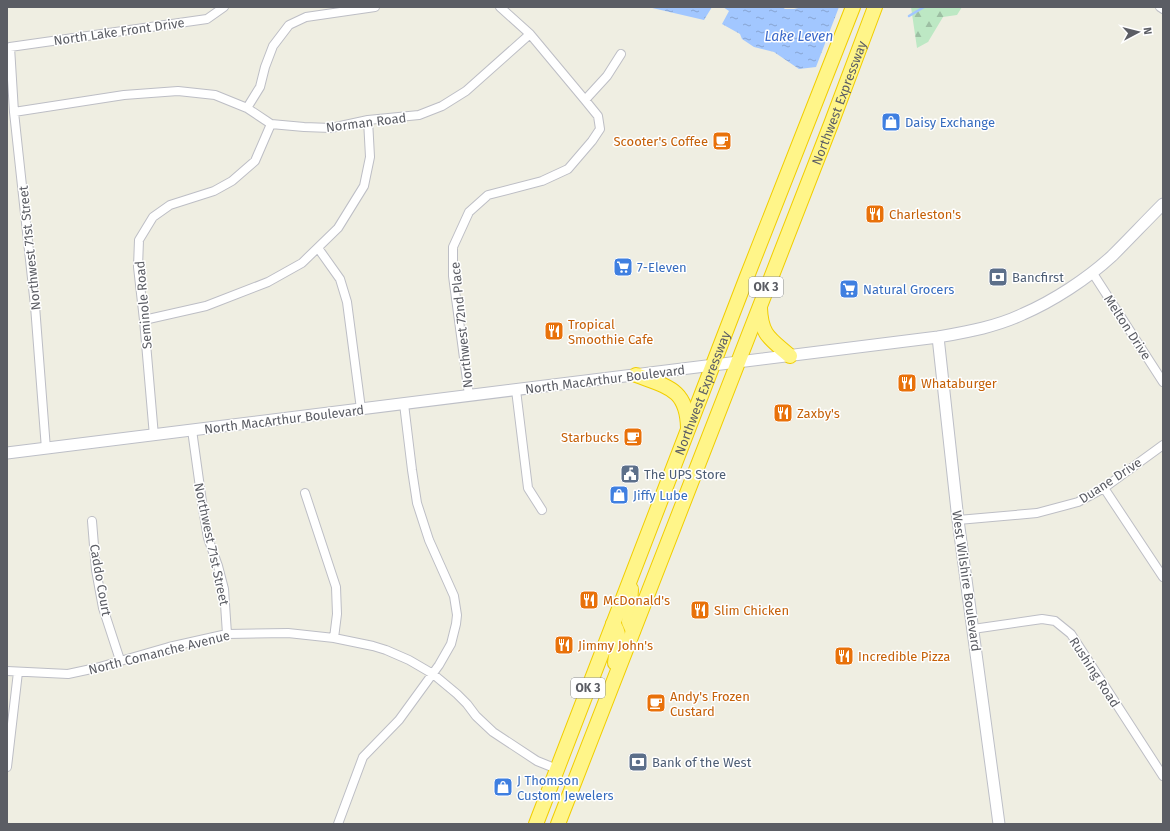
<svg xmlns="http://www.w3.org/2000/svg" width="1170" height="831" font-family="'Fira Sans',sans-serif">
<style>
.forest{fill:url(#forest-firs)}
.water{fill:url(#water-ripples)}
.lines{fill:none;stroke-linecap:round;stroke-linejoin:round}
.stream{stroke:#a2c7ff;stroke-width:2.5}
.street-casing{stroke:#bdbec5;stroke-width:10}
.secondary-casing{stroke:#bdbfc7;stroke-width:13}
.highway-casing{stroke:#f1ce00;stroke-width:16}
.street{stroke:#fff;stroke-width:8}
.secondary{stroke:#fff;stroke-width:11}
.highway{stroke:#fff589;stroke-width:14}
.labels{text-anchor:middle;stroke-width:3;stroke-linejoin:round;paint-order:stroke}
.shield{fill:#fff;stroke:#8c8e92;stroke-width:1}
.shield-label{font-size:12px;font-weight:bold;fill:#5b5d64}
.street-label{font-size:13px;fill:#5b5d64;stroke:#fff}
.shop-label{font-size:13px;fill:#366cbe;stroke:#fff;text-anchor:start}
.food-label{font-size:13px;fill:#c56008;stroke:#fff;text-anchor:start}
.service-label{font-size:13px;fill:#4e5e75;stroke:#fff;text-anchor:start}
.water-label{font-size:14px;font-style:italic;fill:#3c6acb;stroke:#fff}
</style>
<defs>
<pattern id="forest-firs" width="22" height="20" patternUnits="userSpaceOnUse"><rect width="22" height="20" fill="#bde8c4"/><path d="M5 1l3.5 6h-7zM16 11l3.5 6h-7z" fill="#9dbfa3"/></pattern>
<pattern id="water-ripples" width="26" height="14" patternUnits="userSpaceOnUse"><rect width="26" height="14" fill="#a2c7ff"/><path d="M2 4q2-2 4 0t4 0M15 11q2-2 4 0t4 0" fill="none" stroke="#87a5d2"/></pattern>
</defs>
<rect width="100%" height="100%" fill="#efeee2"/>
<path class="forest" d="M911,7H962L957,15L943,17L928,42L917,48Z"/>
<path class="water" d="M648,7H712L704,20Z
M723,7H782L785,9H794L803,7H839L816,67L799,69L774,52L754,47L742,39L740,34L722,24L729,11Z"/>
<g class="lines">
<path class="stream" d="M909,16L924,7"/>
<defs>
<path id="street" d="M1160,7L1163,9
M585,100L607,76L621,54
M247,108L260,87L265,67L273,46L289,25L306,17L375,7
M14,112L124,95L178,91L215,95L247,108L271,124L304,127L331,128L368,120L419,115L442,106L466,91L530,34
M318,248L340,279L347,302L361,409
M1092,272L1163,382
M144,320L206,306L268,282L302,263L338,228L364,186L370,157L368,120
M516,390L528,488L542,510
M469,395L453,276V247L469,212L488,195L542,181L568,169L592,141L600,129L598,116L585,100L530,34L500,7
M192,430L203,509L208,538L218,566L224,589L227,634
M154,436L144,320L138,267L139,240L153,217L170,205L214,191L232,181L255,161L271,124
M46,449L35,306L14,112L10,47L207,19L224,7
M1104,488L1163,577
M305,493L336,587L337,614L334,638
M958,520L1037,513L1078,502L1104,488L1163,445
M92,521L96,570L103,608L120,660
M973,629L1042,619L1055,621L1071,634L1163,776
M7,671L68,674L96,668L169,647L227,634L288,633L334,638L373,646L386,650L409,660L433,674L457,694L467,704L476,716L493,732L537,761L557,769
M7,767L18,672
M338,824L363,757L399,720L439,665L451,644L456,624L457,615L454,596L429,540L417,503L412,470L404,404"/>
<path id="secondary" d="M938,337L958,520L999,824
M7,453C317,415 627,375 938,337C966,332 996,327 1023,314C1053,301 1087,279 1112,256C1129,239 1146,221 1163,204"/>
<g id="highway">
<path d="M760,308C761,336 771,339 790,356"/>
<path d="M636,375C668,387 687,389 688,428"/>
<path d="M631,589L629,622L633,631"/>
<path d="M613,624C623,635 616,650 615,663"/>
<path id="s1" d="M536,824L746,279L853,7"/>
<path id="s2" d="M558,824L831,124L875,7"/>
</g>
</defs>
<use href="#street" class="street-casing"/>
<use href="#secondary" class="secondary-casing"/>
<use href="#highway" class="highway-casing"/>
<use href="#street" class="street"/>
<use href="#secondary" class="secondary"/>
<use href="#highway" class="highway"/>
</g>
<defs>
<symbol id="shop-square" viewBox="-11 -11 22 22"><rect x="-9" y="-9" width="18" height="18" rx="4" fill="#3f7fe0" stroke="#fff"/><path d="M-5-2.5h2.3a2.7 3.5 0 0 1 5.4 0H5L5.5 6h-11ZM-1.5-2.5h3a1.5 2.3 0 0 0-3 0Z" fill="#fff"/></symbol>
<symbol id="cafe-square" viewBox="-11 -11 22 22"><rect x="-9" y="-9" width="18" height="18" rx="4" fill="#e8710a" stroke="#fff"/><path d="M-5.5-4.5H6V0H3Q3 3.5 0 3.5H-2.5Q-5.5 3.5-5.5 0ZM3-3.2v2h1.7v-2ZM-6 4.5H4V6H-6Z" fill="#fff"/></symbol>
<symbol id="restaurant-square" viewBox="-11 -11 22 22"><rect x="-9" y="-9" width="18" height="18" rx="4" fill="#e8710a" stroke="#fff"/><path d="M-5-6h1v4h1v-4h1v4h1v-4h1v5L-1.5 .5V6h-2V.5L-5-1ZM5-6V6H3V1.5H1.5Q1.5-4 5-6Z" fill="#fff"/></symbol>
<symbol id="supermarket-square" viewBox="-11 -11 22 22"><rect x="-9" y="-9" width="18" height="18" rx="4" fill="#3f7fe0" stroke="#fff"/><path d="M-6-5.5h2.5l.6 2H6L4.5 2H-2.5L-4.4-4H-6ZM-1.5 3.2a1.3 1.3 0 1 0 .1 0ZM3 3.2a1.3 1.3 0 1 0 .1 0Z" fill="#fff"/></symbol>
<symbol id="bank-square" viewBox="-11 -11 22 22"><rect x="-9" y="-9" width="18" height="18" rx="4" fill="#5c6f8a" stroke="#fff"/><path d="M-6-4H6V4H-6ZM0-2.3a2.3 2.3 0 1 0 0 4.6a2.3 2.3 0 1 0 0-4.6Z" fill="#fff"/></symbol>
<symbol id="civic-square" viewBox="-11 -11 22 22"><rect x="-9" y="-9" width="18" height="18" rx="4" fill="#5c6f8a" stroke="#fff"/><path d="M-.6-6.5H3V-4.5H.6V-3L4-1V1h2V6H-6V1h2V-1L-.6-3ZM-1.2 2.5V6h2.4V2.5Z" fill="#fff"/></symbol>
</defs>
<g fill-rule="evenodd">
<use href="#shop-square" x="880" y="111" width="22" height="22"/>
<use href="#cafe-square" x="711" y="130" width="22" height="22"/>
<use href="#restaurant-square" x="864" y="203" width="22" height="22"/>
<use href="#supermarket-square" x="612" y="256" width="22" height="22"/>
<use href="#bank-square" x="987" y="266" width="22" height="22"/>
<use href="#supermarket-square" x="838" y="278" width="22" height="22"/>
<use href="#restaurant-square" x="543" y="320" width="22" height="22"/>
<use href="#restaurant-square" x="896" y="372" width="22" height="22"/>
<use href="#restaurant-square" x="772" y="402" width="22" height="22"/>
<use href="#cafe-square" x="622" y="426" width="22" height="22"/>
<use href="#civic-square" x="619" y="463" width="22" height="22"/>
<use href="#shop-square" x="608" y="484" width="22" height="22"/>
<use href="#restaurant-square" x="578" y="589" width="22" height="22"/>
<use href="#restaurant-square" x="689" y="599" width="22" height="22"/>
<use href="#restaurant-square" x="553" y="634" width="22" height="22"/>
<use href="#restaurant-square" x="833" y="645" width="22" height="22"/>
<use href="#cafe-square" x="645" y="692" width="22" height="22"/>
<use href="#bank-square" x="627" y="751" width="22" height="22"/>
<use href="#shop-square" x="492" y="776" width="22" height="22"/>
</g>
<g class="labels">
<g class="shield">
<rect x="749" y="277" width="34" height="20" rx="3"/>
<rect x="571" y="678" width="34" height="20" rx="3"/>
</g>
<g class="shield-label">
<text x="766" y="291">OK 3</text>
<text x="588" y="692">OK 3</text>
</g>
<g class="street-label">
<text transform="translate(119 31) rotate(-8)" y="5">North Lake Front Drive</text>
<text dy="5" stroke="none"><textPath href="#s2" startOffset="774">Northwest Expressway</textPath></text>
<text transform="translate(366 122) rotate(-7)" y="5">Norman Road</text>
<text transform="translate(29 248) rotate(-96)" y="5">Northwest 71st Street</text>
<text transform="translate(143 305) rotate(-95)" y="5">Seminole Road</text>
<text transform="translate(461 325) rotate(-96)" y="5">Northwest 72nd Place</text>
<text transform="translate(1128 327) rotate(57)" y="5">Melton Drive</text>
<text transform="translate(605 379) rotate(-7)" y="5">North MacArthur Boulevard</text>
<text dy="5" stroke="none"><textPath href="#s1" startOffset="462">Northwest Expressway</textPath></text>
<text transform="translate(284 419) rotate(-7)" y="5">North MacArthur Boulevard</text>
<text transform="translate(1110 480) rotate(-33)" y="5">Duane Drive</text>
<text transform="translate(212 544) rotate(78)" y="5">Northwest 71st Street</text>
<text transform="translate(101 580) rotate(80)" y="5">Caddo Court</text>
<text transform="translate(967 581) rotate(82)" y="5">West Wilshire Boulevard</text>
<text transform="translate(159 652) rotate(-14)" y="5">North Comanche Avenue</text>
<text transform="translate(1095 672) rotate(57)" y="5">Rushing Road</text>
</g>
<g class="shop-label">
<text x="905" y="127">Daisy Exchange</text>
<text x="637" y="272">7-Eleven</text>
<text x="863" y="294">Natural Grocers</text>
<text x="633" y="500">Jiffy Lube</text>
<text x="517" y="785">J Thomson<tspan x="517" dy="15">Custom Jewelers</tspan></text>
</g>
<g class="food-label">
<text x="708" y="146" text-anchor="end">Scooter's Coffee</text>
<text x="889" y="219">Charleston's</text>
<text x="568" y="329">Tropical<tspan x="568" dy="15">Smoothie Cafe</tspan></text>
<text x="921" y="388">Whataburger</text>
<text x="797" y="418">Zaxby's</text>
<text x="619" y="442" text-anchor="end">Starbucks</text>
<text x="603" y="605">McDonald's</text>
<text x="714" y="615">Slim Chicken</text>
<text x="578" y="650">Jimmy John's</text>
<text x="858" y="661">Incredible Pizza</text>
<text x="670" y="701">Andy's Frozen<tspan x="670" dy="15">Custard</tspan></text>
</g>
<g class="service-label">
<text x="1012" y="282">Bancfirst</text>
<text x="644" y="479">The UPS Store</text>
<text x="652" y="767">Bank of the West</text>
</g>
<g class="water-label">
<text x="799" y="41">Lake Leven</text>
</g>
</g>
<rect width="1170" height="831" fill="none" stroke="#5b5d64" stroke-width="16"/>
<g transform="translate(1138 32) rotate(83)" stroke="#ffffff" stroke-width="3" paint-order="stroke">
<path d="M0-3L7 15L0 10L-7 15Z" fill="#5b5d64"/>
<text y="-6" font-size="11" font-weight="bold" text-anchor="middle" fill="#5b5d64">N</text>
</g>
</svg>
